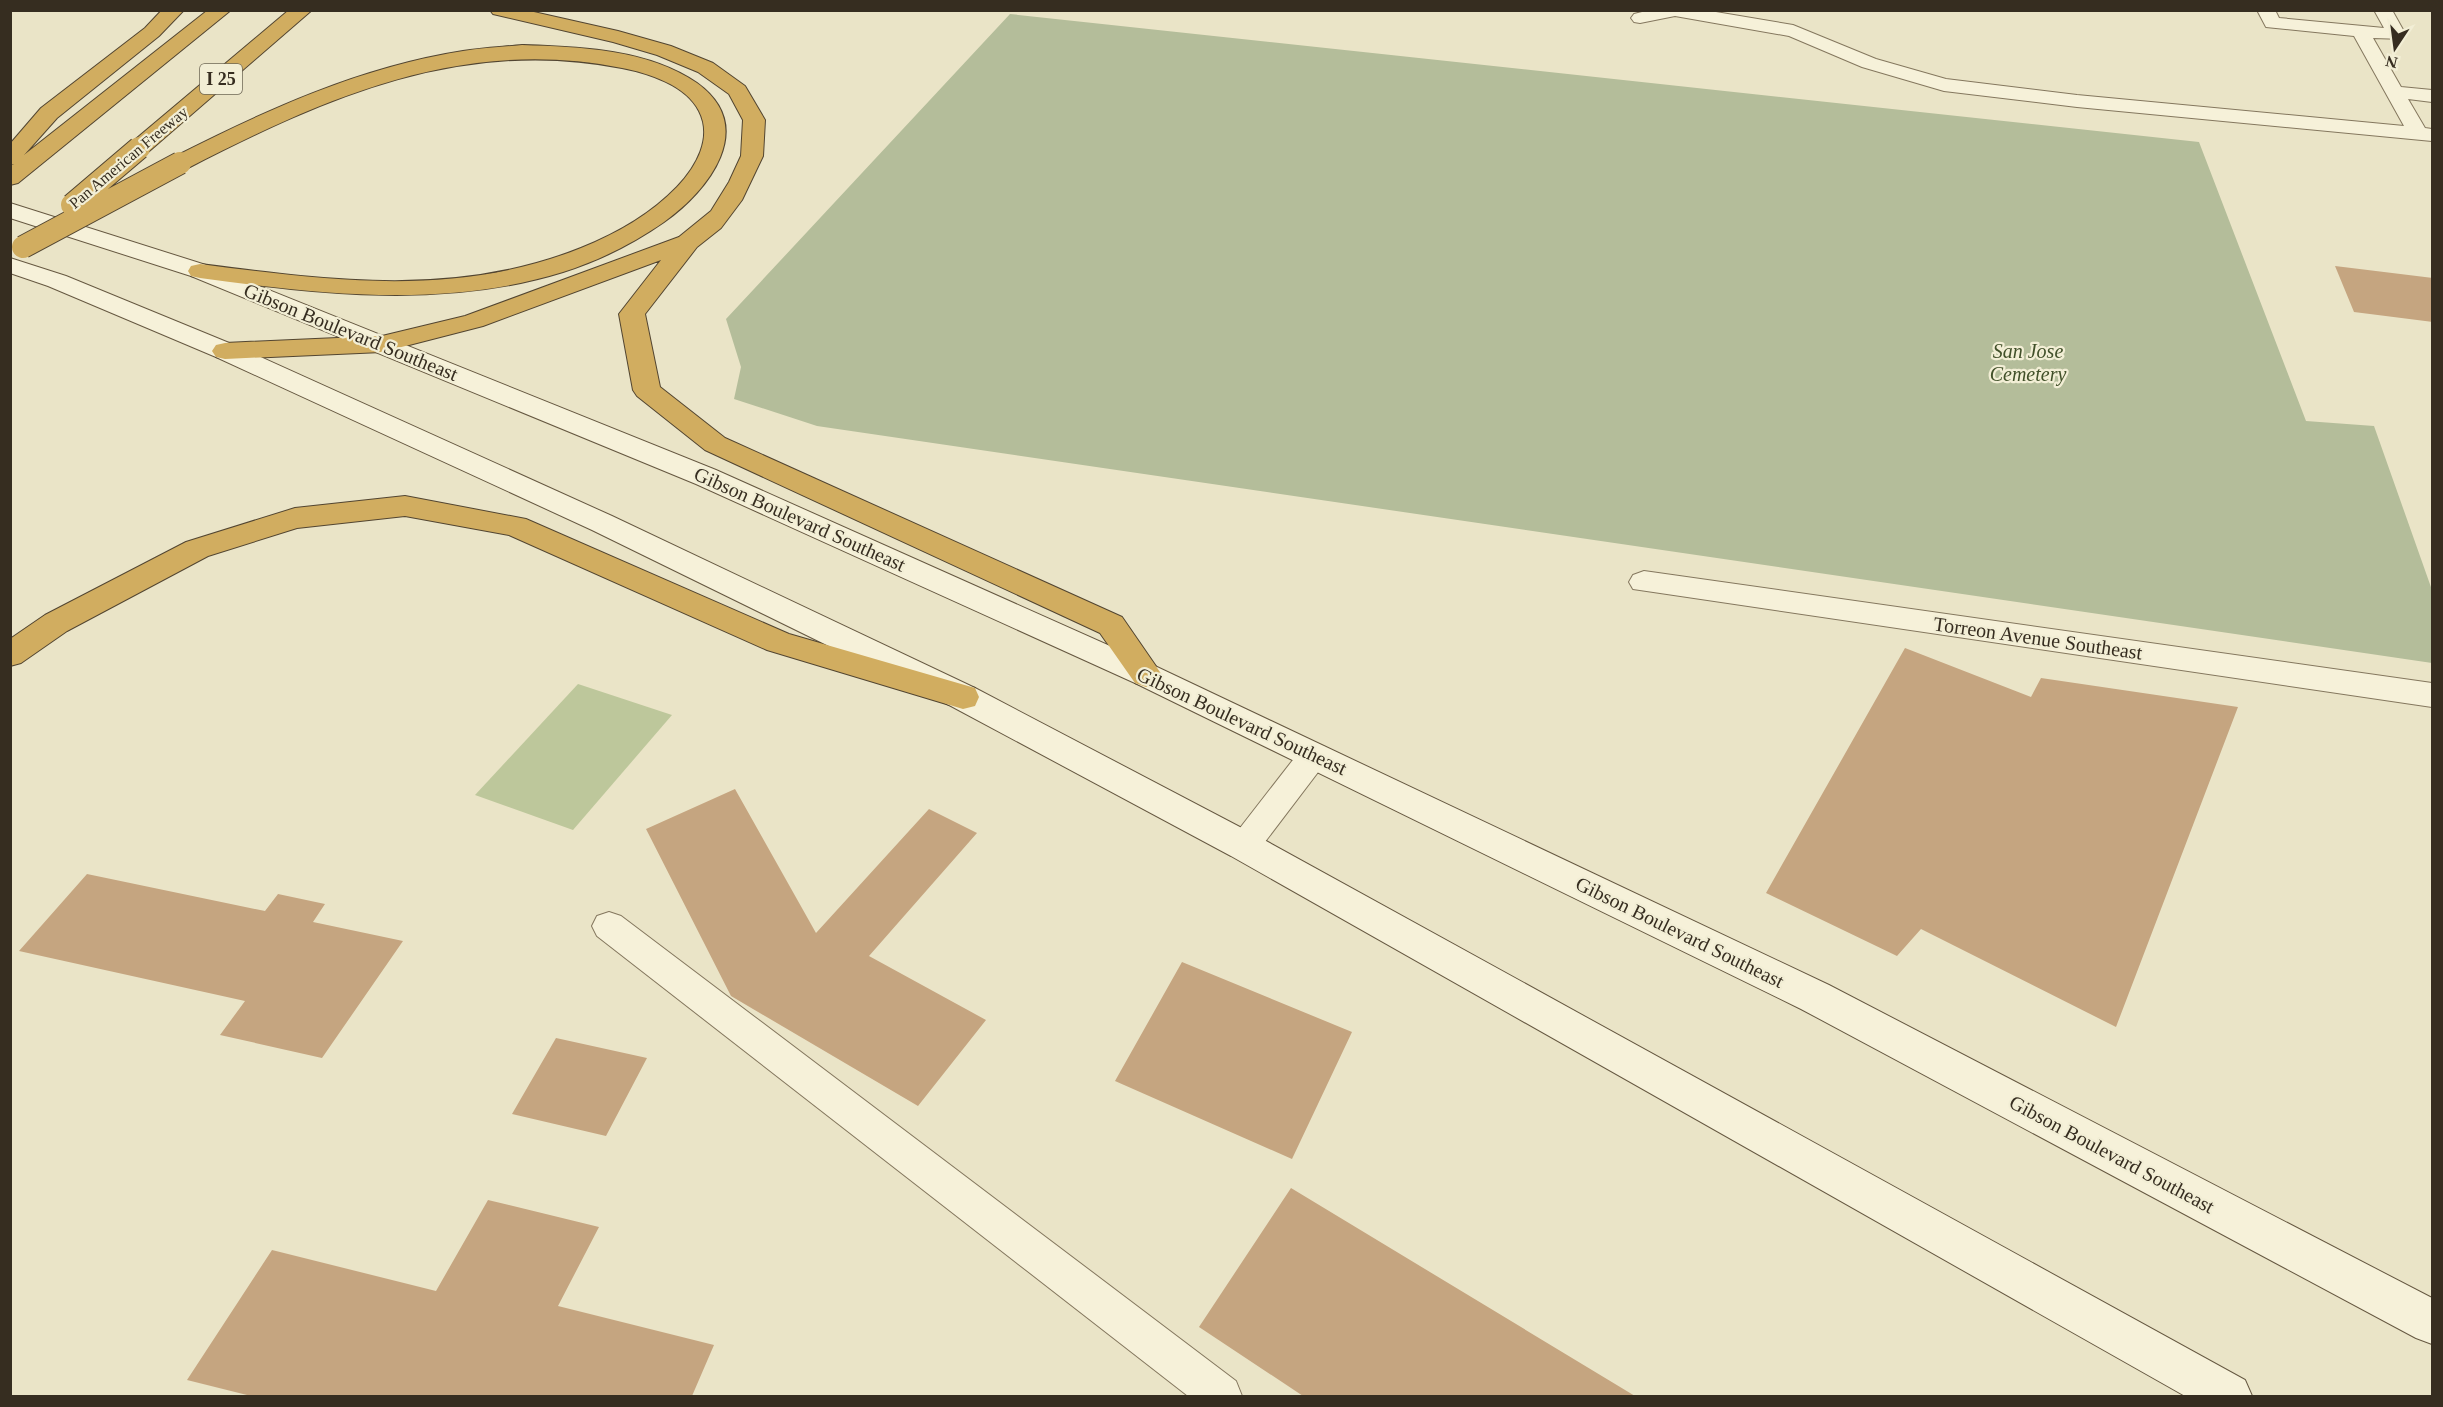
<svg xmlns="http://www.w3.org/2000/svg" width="2443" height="1407" font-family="'Times New Roman',serif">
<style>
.green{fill:#bdc79b}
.cemetery{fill:#b4bd9a}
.building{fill:#c5a580}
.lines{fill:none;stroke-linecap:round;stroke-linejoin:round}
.lane-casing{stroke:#84775e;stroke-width:2}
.street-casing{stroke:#84775e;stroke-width:2}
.secondary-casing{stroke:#665841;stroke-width:2}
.highway-casing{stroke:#524531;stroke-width:2}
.lane{fill:#f6f1d9;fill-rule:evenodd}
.street{fill:#f6f1d9;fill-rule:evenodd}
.secondary{fill:#f6f1d9;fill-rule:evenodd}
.highway{fill:#d1ad60;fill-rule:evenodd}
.highway-bridge-casing{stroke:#524531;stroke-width:24;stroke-linecap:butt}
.highway-bridge{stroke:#d1ad60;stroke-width:22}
.labels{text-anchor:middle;stroke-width:4.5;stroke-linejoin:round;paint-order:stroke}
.far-street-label{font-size:16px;fill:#362d20;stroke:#f2eed5}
.shield{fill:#f2eed5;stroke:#6e6756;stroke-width:1.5}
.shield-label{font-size:18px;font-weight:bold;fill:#362d20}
.street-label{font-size:20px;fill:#362d20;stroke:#f2eed5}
.park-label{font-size:20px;font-style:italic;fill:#415029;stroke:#f2eed5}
</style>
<rect width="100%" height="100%" fill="#eae4c7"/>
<path class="green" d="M578,684L672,715L573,830L475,795Z"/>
<path class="cemetery" d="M1010,14L2199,142L2306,421L2374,426L2432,590V663L817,426L734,399L741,367L726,319Z"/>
<path class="building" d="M2335,266L2433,278V322L2354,312Z
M1905,648L2031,697L2041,678L2238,707L2116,1027L1921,929L1897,956L1766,893Z
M735,789L816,933L929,809L977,833L869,956L986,1020L918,1106L731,996L646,829Z
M87,874L265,911L278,894L325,904L313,922L403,941L322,1058L220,1035L245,1001L19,951Z
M1182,962L1352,1032L1292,1159L1115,1081Z
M556,1038L647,1058L606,1136L512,1114Z
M1291,1188L1635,1396H1303L1199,1327Z
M488,1200L599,1227L558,1306L714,1345L692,1396H251L187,1380L272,1250L436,1291Z"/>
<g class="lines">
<defs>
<path id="lane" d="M1650,10H1704L1793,25L1876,59L1946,79L2077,95L2404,126L2354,36L2266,27L2257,10H2275L2279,18L2384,28L2374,10H2392L2406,35L2404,39L2373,38L2401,87L2432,90V102L2408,99L2425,128L2432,129V141L2077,107L1944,91L1862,67L1789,36L1675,16L1640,23L1634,22L1631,18L1634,14Z
M1314,743L1325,747L1329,755L1325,763L1255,855L1244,859L1233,855L1228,846L1233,837L1303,747Z
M609,912L621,916L1236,1381L1242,1396H1188L597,936L592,926L597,916Z"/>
<path id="street" d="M1644,571L2432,683V707L1633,589L1629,582L1633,575Z"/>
<path id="secondary" d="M10,203L209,266L716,470L1157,667L1829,985L2432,1298V1344L2416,1338L1801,1009L1135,683L696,484L191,276L10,218Z
M10,258L66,276L234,345L612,516L975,688L1257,836L2245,1380L2252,1396H2185L1231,856L951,706L592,530L216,357L48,286L10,273Z"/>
<path id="highway" d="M162,10H184L159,36L57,118L24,155L208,10H231L18,183L10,185V166L14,164L10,165V144L41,108L145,28Z
M289,10H312L147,153L139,155L131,153L128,148L131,143Z
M490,10H525L618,31L671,46L713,63L745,86L765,120L763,156L742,200L721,228L697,247L645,314L660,387L725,438L1122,617L1162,675L1157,683L1146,687L1135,683L1100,633L705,450L637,396L633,390L619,314L661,260L483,326L382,352L225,359L216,357L212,351L216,345L225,343L382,336L465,316L679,237L711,211L729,182L741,156L743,120L729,94L698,72L657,55L613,42L493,14Z
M522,45C580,47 648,49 697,83C758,127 709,190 664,222C634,243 598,261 563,272C444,309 321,294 200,278L191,276L188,271L191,266L200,264C331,281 456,298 581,248C616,234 651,214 677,187C696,167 713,138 699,111C686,85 648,73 622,68C463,36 326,97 188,168L180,170L172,168L169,163L172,158C264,111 360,67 463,51C482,48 502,47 522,45Z
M405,496L526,519L789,634L975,688L979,697L975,706L963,709L767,650L509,535L405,516L297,528L208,556L67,631L21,663L10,666V639L45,615L186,542L295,508Z"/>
</defs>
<use href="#lane" class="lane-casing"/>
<use href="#street" class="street-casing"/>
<use href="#secondary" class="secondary-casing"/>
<use href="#highway" class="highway-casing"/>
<use href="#lane" class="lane"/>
<use href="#street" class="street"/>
<use href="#secondary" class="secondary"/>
<use href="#highway" class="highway"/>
<defs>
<path id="highway-bridge" d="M72,205L139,148
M23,247L180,163"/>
</defs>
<use href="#highway-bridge" class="highway-bridge-casing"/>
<use href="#highway-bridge" class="highway-bridge"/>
</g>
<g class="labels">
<g class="far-street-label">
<text transform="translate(128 157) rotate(-40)" y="6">Pan American Freeway</text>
</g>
<rect class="shield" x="200" y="64" width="42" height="30" rx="4.5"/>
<g class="shield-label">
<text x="221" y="85">I 25</text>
</g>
<g class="street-label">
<text transform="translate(351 332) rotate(22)" y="7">Gibson Boulevard Southeast</text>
<text transform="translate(800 519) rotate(24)" y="7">Gibson Boulevard Southeast</text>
<text transform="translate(2038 638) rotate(8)" y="7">Torreon Avenue Southeast</text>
<text transform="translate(1242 721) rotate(25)" y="7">Gibson Boulevard Southeast</text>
<text transform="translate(1680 932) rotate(26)" y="7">Gibson Boulevard Southeast</text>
<text transform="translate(2112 1154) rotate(28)" y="7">Gibson Boulevard Southeast</text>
</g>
<g class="park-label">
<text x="2028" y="358">San Jose<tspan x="2028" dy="23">Cemetery</tspan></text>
</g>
</g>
<rect width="2443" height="1407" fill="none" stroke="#362d20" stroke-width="24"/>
<g transform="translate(2395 48) rotate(193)" stroke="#f2eed5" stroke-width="4.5" paint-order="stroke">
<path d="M0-4.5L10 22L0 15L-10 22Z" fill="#362d20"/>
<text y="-9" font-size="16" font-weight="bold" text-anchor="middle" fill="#362d20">N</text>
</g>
</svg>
